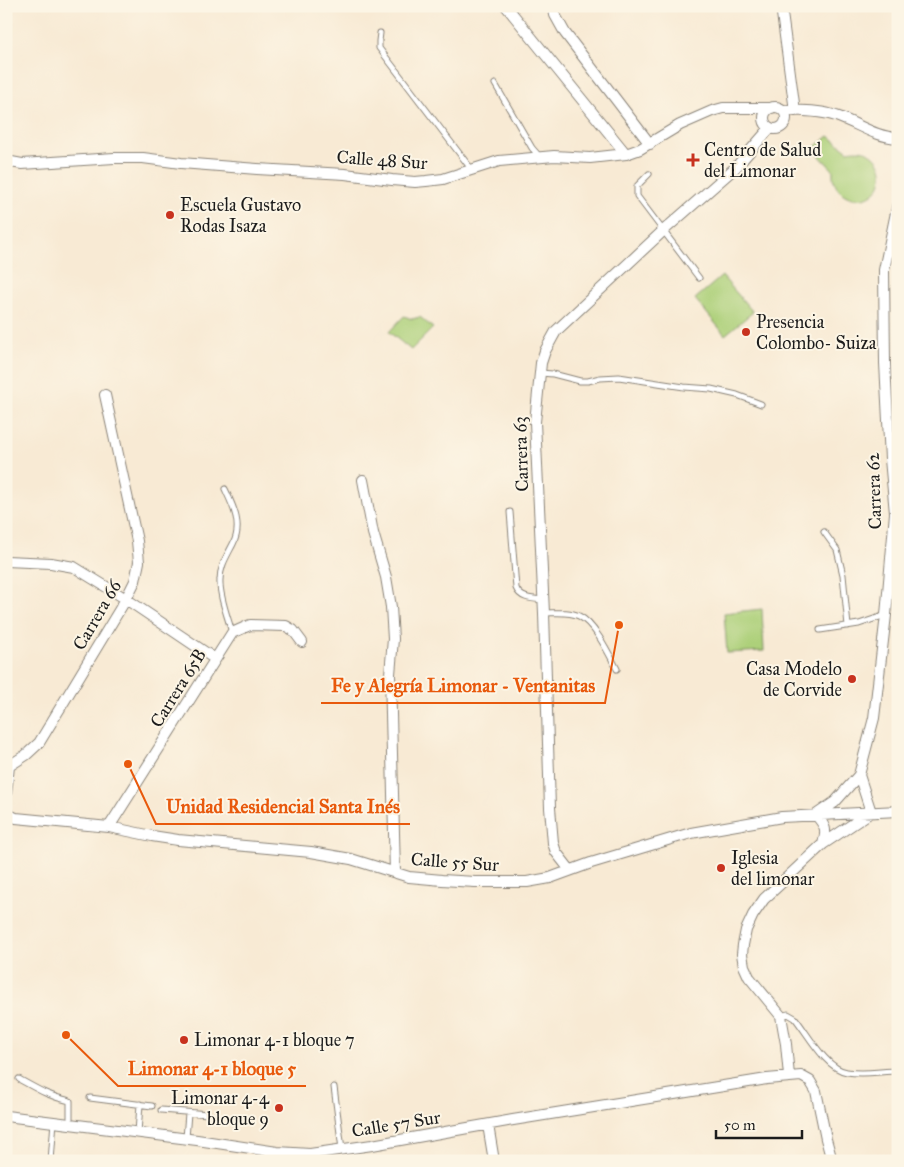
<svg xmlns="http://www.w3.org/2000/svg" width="904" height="1167" font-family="'IM FELL Great Primer',serif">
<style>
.green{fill:#add07a;stroke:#64764b}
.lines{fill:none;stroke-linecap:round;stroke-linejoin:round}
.lane-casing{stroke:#8a8378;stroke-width:7}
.street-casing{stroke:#8a8378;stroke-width:12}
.lane{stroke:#fff;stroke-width:5}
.street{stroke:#fff;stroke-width:10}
.poi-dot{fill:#c8321e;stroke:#fcf5e5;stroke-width:2}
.labels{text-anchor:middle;stroke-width:4;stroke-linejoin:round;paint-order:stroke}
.poi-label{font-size:18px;fill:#1c1c1c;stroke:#fcf5e5;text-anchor:start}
.street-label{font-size:18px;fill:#1c1c1c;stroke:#fcf5e5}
.leader{fill:none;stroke:#e8590c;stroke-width:2}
.callout-dot{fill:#e8590c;stroke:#fcf5e5;stroke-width:2}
.callout-label{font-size:19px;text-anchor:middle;font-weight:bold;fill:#e8590c;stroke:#fcf5e5;stroke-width:4;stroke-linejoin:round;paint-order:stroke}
</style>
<rect width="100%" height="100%" fill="#fcf5e5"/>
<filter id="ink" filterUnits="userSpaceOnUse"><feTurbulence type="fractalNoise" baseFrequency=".02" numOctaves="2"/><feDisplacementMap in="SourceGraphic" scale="10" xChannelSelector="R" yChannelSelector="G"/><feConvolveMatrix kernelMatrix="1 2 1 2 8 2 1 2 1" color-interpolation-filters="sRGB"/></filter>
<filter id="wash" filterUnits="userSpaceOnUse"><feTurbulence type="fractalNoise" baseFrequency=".0096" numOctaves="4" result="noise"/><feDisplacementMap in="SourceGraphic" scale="20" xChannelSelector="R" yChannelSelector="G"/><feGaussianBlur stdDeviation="1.12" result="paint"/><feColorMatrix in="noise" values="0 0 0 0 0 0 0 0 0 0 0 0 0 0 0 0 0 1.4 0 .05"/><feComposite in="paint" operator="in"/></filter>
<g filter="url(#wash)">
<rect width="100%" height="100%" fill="#f8ead4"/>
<path class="green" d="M829,136L848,151C858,149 867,150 874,156C880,162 883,169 882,177C878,209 830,204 833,170L813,149Z
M722,276L753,312L725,335L695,299Z
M404,316L412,319L420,317L433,328L411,350L389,332Z
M762,609L764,651L727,653L724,613Z"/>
</g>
<g filter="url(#ink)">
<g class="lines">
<defs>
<path id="lane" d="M380,33L379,41V48L472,170
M495,84L532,148L539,156
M649,174L637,186V196L699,278
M540,373L553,374L580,381H588L600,378L619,377L684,387L711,389L737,395L761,404
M225,489C233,506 243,525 233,544C227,556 220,566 220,580C219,596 228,617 232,633
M510,512L516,588C520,599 533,599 544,600
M824,532L837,550L843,575L848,626
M544,613C555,613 569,611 579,616C595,624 609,654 617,669
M820,630L859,624L886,615
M781,1016L788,1014L795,1018C808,1034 826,1069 847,1072C864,1075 882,1071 898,1071
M19,1079C37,1089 50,1097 70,1101V1123
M334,1087L342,1149
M90,1098L152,1106
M161,1110L208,1114
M138,1133L140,1104
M186,1138L188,1113
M51,1161L54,1121"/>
<path id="street" d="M506,6L626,154
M553,6L555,15L565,33L650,144
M781,6L795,111
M764 118a11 11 0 1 1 22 0a11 11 0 1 1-22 0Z
M782,110C800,111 820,110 836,116C857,123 875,137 898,138
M6,161L22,164L114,158H143L181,163L257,169L345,174L392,180L415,182L426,181L443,179L499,161L554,156L590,158L626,154L640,149L680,125L712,111L723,108H772
M363,480L373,533L386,577L391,607L393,639L390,674L395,873
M6,561L51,563L74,567L126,599L215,659
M9,766L26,755L39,743L126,599L135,581L139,562L137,541L105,395
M6,795L9,766L7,762
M6,809L7,814L16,818L109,827L152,836L178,840L311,852L351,859L409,877L442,880L475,882H527L550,878L591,863L691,833L782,817L898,811
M109,827L232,633L250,625L286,626L293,630L302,642
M823,844C827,829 826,827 816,815L835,802L859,775L874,718L886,615L895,513L890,459L885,363L884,270L898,203
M570,870L556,852L553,843L550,808L544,613L535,422L541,363L545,351L556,331L663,231L736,167L770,128
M789,1076L786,1044L781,1016L749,977L744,966L742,954L743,945L746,930L753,915L764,899L823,844L871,812L859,775
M6,1116L197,1140L277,1152L310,1154L372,1145L513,1120L767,1079L801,1076L810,1081L816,1091L826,1139L832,1161
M488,1125L494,1161"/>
</defs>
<use href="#lane" class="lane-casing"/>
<use href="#street" class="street-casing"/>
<use href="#lane" class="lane"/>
<use href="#street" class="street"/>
</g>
</g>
<g class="poi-dot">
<path d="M690.5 152.5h5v5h5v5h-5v5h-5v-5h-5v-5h5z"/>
<circle cx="170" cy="215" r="5"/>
<circle cx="746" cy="332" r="5"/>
<circle cx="852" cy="679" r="5"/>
<circle cx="721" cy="868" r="5"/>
<circle cx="184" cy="1040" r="5"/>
<circle cx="279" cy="1108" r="5"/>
</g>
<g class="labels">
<g class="poi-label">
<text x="704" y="156">Centro de Salud<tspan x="704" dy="21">del Limonar</tspan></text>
<text x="180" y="211">Escuela Gustavo<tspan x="180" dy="21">Rodas Isaza</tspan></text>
<text x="756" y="328">Presencia<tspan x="756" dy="21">Colombo- Suiza</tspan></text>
<text x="842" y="675" text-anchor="end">Casa Modelo<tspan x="842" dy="21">de Corvide</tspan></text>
<text x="731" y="864">Iglesia<tspan x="731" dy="21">del limonar</tspan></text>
<text x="194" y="1046">Limonar 4-1 bloque 7</text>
<text x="269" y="1104" text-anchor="end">Limonar 4-4<tspan x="269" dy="21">bloque 9</tspan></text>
</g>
<g class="street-label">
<text transform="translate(382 160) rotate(4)" y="6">Calle 48 Sur</text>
<text transform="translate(521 454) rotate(-92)" y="6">Carrera 63</text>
<text transform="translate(874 491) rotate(-92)" y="6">Carrera 62</text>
<text transform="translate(97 615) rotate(-60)" y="6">Carrera 66</text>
<text transform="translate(178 688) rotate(-58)" y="6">Carrera 65B</text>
<text transform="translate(455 862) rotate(4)" y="6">Calle 55 Sur</text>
<text transform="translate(396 1124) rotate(-9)" y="6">Calle 57 Sur</text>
</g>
</g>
<path class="leader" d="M619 625L605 703H321M128 764L156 824H410M66 1035L118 1086H306"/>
<g class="callout-dot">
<circle cx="619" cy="625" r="5"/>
<circle cx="128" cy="764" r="5"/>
<circle cx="66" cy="1035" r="5"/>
</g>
<g class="callout-label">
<text x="463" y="692">Fe y Alegría Limonar - Ventanitas</text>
<text x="283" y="813">Unidad Residencial Santa Inés</text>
<text x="212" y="1075">Limonar 4-1 bloque 5</text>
</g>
<rect width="904" height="1167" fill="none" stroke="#fcf5e5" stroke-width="25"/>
<path d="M716 1130v8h86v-8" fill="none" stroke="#1c1c1c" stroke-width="2.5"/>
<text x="724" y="1130" font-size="15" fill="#1c1c1c" stroke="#fcf5e5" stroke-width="4" paint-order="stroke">50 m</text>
</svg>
